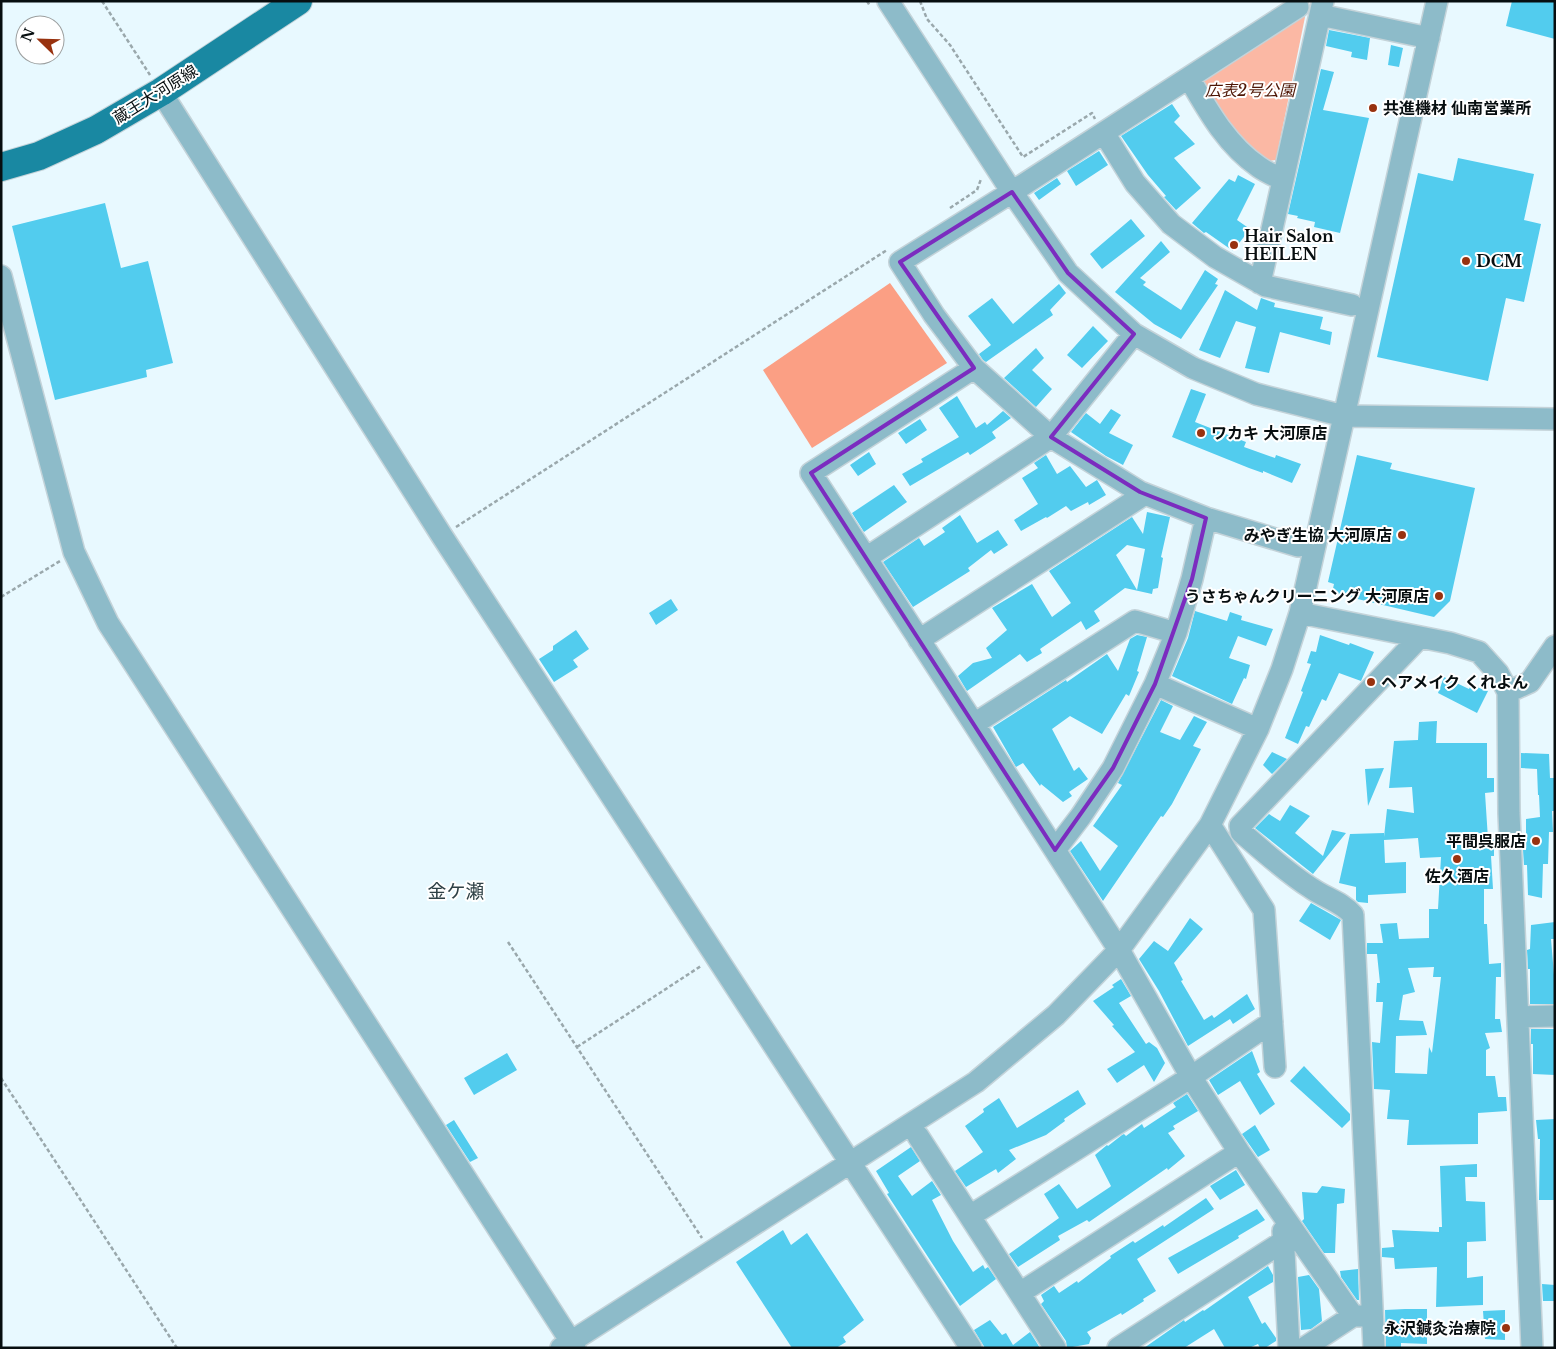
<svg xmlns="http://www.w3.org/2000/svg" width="1556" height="1349" font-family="'Libre Baskerville','Noto Sans JP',serif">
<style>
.green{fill:#fbb8a4}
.water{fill:#fb9f84}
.building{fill:#52ccee;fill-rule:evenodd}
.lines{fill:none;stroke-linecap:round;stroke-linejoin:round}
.minor-casing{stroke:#c4d3d9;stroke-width:24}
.major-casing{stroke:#c4d3d9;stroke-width:30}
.path{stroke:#9aa8ac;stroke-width:2.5;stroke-dasharray:4 2.5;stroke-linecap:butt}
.minor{stroke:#8dbbc9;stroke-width:21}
.major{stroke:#1988a2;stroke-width:28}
.marked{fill:none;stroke:#7b2cbf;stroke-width:4;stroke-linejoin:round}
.poi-dot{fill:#98320f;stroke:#fff;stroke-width:2}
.labels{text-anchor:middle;stroke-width:4;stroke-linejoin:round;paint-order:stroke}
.park-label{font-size:16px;font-style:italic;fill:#4e1605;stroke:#fff}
.street-label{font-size:16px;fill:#070e10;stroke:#fff}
.poi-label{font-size:16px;font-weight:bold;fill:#070e10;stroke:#fff;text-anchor:start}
.quarter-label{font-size:19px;fill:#2f4146;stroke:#fff}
</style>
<rect width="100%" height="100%" fill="#e8f9ff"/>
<path class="green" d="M1296,13L1305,17L1276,160L1261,162L1232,134L1196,77Z"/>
<path class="water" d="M890,283L947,363L812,448L763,370Z"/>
<path class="building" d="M1512,1H1555V39L1506,26Z
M1329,30L1370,38L1367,60L1351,57L1352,52L1326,46Z
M1391,45L1403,48L1399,67L1388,65Z
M1321,69L1334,72L1323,110L1369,118L1340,233L1314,227L1315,222L1297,218L1298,216L1288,214Z
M1172,104L1180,116L1174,122L1195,144L1174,158L1201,188L1176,210L1164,197L1166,196L1148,175L1121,136Z
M1099,151L1108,165L1076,186L1067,171Z
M1458,158L1534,174L1524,220L1541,224L1524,302L1506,298L1488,381L1377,357L1418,173L1453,181Z
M1238,175L1255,184L1237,220L1250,229L1233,251L1206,232L1204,233L1192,223L1229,179L1235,182Z
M1057,178L1061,184L1039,200L1034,193Z
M105,203L121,268L148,261L173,363L146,370L147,377L55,400L12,226Z
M1131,219L1145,236L1102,269L1090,254Z
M1161,241L1170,252L1140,278L1146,282L1143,285L1181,310L1205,270L1218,279L1215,284L1218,285L1181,339L1154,324L1115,292Z
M1059,284L1066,293L1050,310L1053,315L986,362L983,360L979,354L991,345L968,316L992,298L1013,324Z
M1225,290L1257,310L1261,298L1275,303L1274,307L1323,317L1320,329L1332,332L1330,345L1280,332L1269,373L1245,368L1256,327L1236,321L1220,358L1199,350Z
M1093,326L1108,341L1082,368L1067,355Z
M1036,348L1044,358L1032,370L1052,389L1036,407L1004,378Z
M1191,389L1206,394L1195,422L1246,442L1244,447L1275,458L1276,455L1301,464L1292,483L1263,471V473L1249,468L1172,437Z
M957,396L976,428L985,422L987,425L1003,411L1011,418L992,432L996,438L970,455L968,452L910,486L902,474L923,462L921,459L959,437L939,408Z
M1111,409L1121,415L1109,433L1133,445L1123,465L1106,456L1071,432L1086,413L1100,424Z
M920,419L927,430L906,444L898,433Z
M869,452L876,464L858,476L850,465Z
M1046,455L1057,474L1070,466L1086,487L1097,480L1106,495L1089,505L1088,502L1071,511L1066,506L1047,518L1046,517L1021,531L1014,520L1038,504L1022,478L1038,468L1034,463Z
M1357,455L1392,463L1390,469L1475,488L1450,601L1434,617L1332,593L1334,584L1328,582Z
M894,485L907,502L864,532L852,513Z
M1147,512L1170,517L1161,557L1163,558L1158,588L1153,589L1152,594L1125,588L1094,611L1100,621L1086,630L1081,621L1040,649L1042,653L1027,662L1020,654L967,691L958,676L973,663L992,658L986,648L1007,630L992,608L1032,584L1052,617L1071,603L1049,571L1132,517L1143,534ZM1127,545L1145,549L1137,590L1116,555Z
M960,515L977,543L998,530L1008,545L994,554L991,550L968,568L970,571L913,607L883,562L919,538L924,546L945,532L942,528Z
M671,599L678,610L656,625L649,613Z
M1195,611L1227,621L1230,612L1242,616L1241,620L1273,629L1266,646L1238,636L1229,658L1250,665L1246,679L1244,678L1232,704L1172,676L1188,638Z
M576,630L589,649L573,660L578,667L554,682L539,659L553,650V646Z
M1137,635L1147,637L1137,671L1139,672L1129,696L1126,694L1102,734L1070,716L1052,729L1074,771L1079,767L1088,779L1069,792L1072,796L1063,802L1041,784L1040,786L1023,763L1016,767L993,727L1066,680L1067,682L1107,654L1118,671L1130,639Z
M1320,635L1349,645L1350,643L1374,652L1361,681L1339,673L1326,701L1322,699L1309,727L1306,726L1298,744L1285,738L1303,692L1301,691L1311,664L1307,663L1311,651L1316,652Z
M1444,677L1469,689L1471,685L1488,691L1477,713L1438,693Z
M1161,700L1173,706L1160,732L1180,740L1194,716L1207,722L1193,746L1201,749L1172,804L1163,817L1161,816L1103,901L1070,851L1081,841L1100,871L1118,846L1093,826L1122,785L1118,783Z
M1437,721L1436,743H1487V778H1494V792L1485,793L1488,839L1494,838V856H1491L1493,889H1484V924H1487L1489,964L1501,963V977H1496L1495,1019H1500L1502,1032L1485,1033L1490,1048L1486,1050V1076H1495L1498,1097H1506L1507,1111L1478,1113V1144L1407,1145L1409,1120L1387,1119L1390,1090L1374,1089L1372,1042L1380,1043L1383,1002H1376L1377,983H1380L1377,954H1367V943H1383L1380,924L1397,923L1399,939L1429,938V909H1438L1441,857L1420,858L1418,838L1384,840L1385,863L1406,862V893L1368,895V903L1358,902L1356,900V887L1339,883L1350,834L1384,833V837L1387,809L1414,813L1412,787L1389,788L1394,741L1418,740L1419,722ZM1434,967L1433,977H1441L1432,1053L1429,1047L1427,1074L1395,1073L1396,1036L1427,1035L1423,1021L1399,1020L1403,995L1415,992L1408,968Z
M1272,752L1287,759L1272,774L1263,765Z
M1521,753L1549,754L1550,778H1555V811H1552L1553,832H1549L1548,864H1543L1542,898L1528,895L1527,865H1524L1523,850H1526V819L1540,817L1539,795H1538L1537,769L1521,768Z
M1384,768L1368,806L1365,769Z
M1290,805L1310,816L1295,833L1323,856L1332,830L1346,833L1313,874L1255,828L1269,814L1280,821Z
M1311,903L1341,920L1330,940L1299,921Z
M1190,918L1203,929L1174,963L1183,980L1181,981L1204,1020L1212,1015L1214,1018L1247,994L1255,1009L1233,1024L1230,1019L1188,1046L1159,991L1139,959L1154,941L1168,951Z
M1555,922V939H1551L1554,975V1004H1530V969H1528L1527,950L1530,949L1531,925Z
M1121,979L1131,996L1119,1003L1146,1044L1149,1042L1157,1048L1165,1063L1154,1082L1144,1065L1117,1083L1107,1069L1135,1052L1112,1026L1114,1025L1093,1001L1114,987L1112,985Z
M1531,1029H1555V1075L1533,1074V1044H1531Z
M1252,1051L1260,1072L1257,1074L1275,1104L1260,1115L1240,1081L1218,1095L1209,1080Z
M507,1053L517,1070L474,1095L464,1078Z
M1304,1066L1350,1114V1120L1342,1128L1290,1081Z
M1078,1090L1086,1104L1064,1119L1065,1121L1046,1135L1009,1150L1016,1159L998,1173L996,1169L966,1187L955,1171L983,1152L965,1126L984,1112L983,1109L999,1098L1017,1128Z
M1187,1094L1198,1111L1173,1126L1175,1129L1168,1133L1185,1156L1168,1170L1167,1168L1089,1222L1087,1220L1058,1236L1060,1240L1018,1267L1009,1254L1059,1218L1044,1194L1059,1184L1077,1209L1110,1187L1111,1186L1095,1155L1107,1145L1108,1146L1122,1135L1124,1134L1126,1136L1142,1124L1144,1128L1176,1107L1173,1103Z
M1555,1119V1200H1539L1540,1139H1538L1536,1120Z
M454,1120L478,1158L470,1162L446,1125Z
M1255,1125L1270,1150L1258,1157L1242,1134Z
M911,1147L920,1161L898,1176L912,1196L932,1181L941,1195L932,1200L953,1241L973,1272L983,1265L985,1269L988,1267L996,1279L960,1306L887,1194L889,1193L876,1171Z
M1477,1164V1177H1465L1466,1201L1485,1202L1486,1241L1467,1242V1278L1483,1276V1305L1436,1307L1437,1267L1395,1269L1394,1258L1382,1257V1248L1394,1247L1392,1230L1439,1232V1227H1442L1440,1166Z
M1236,1170L1245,1185L1220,1200L1210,1186Z
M1322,1186L1345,1189L1344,1203L1337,1204L1335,1253H1324L1302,1221L1304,1219L1302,1192L1317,1193Z
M1206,1198L1214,1209L1137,1259L1156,1291L1143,1299L1144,1301L1122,1315L1121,1313L1087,1332L1091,1338L1089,1344L1067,1348L1066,1341L1041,1304L1044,1301L1041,1295L1054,1286L1059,1293L1077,1281L1078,1283L1111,1258L1110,1256L1133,1241L1135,1243L1163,1225L1164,1227Z
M1257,1209L1265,1220L1238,1236L1239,1238L1178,1274L1168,1258Z
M783,1230L791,1245L807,1233L864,1320L843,1337L846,1342L836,1348H792L736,1262Z
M1268,1266L1273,1275V1282L1248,1297L1262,1324L1265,1322L1276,1338V1341L1265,1348H1260L1258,1344L1249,1348H1225L1214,1329L1184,1348H1144L1184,1320L1185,1322L1203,1310L1204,1311Z
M1358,1269L1359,1300H1357L1341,1277L1340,1271Z
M1309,1275L1319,1289L1322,1321L1311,1329L1301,1330L1298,1277Z
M1542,1284L1555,1285V1301H1543Z
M1405,1309H1427V1344L1401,1343V1347H1386L1385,1310Z
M1505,1310V1340L1485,1339L1483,1311Z
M990,1320L1002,1335L1006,1333L1013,1345L1030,1332L1040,1348H985L974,1330Z"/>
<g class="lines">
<defs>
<path id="minor" d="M888,1L1012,192L1068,273L1134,334L1193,368L1256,394L1344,416L1555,419
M1320,15L1429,38
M1189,78C1208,111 1227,145 1259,167C1266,172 1275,176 1283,180
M161,92L442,536L971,1348
M1104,133L1135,183L1171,224L1215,257L1266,286L1352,305
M1,276L74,552L108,623L575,1348
M1260,283L1323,1
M974,368L811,473L974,724L1119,950L1191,1077L1239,1152L1353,1316
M1298,546L1206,518L1140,492L1051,437L974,368L934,315L900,262L1012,192L1298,7
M866,558L1051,437L1134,334
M1300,613L1450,643L1479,652L1498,673L1508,692L1509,813L1532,1348
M919,640L1145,494
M1155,684L1258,729
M1508,692L1530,682L1555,646
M974,724L1135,621L1176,633
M1210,825L1264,910L1275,1067
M1055,850L1081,816L1113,768L1155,684L1176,633L1192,579L1206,518
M1518,1017L1555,1016
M918,1136L1055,1348
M970,1216L1191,1077L1272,1022
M1283,1231L1289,1348
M1020,1293L1239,1152
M561,1348L976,1082L1056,1015L1119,950L1210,825L1258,729L1282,669L1300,613L1437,1
M1118,1348L1284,1241
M1304,1348L1353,1316H1367
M1374,1348L1353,915C1342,902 1325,898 1311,888C1286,872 1263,851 1241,832L1240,826L1420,637"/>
<path id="major" d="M1,167L39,156L96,130L161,92L298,1"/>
</defs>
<use href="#minor" class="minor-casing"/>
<use href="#major" class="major-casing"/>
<path class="path" d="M102,1L150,75
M867,1L870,6
M920,1L927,19L950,45L1023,157L1092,113L1095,119
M950,208L977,190L981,179
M456,527L887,250
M1,597L60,561
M508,942L702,1238
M577,1047L701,966
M1,1078L177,1348"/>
<use href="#minor" class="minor"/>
<use href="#major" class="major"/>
</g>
<path class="marked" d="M1012,192L1068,273L1134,334L1051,437L1140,492L1206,518L1192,579L1155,684L1113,768L1055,850L811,473L974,368L900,262Z"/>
<g class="poi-dot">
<circle cx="1373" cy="108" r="5"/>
<circle cx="1234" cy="245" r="5"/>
<circle cx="1466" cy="261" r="5"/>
<circle cx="1201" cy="433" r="5"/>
<circle cx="1402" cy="535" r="5"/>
<circle cx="1439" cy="596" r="5"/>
<circle cx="1371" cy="682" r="5"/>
<circle cx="1536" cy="841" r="5"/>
<circle cx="1457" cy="859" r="5"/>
<circle cx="1506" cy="1328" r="5"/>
</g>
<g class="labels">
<g class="park-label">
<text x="1250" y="96">広表2号公園</text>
</g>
<g class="street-label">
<text transform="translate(155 94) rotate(-32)" y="6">蔵王大河原線</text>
</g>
<g class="poi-label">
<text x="1383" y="114">共進機材 仙南営業所</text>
<text x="1244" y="242">Hair Salon<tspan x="1244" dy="18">HEILEN</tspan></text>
<text x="1476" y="267">DCM</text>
<text x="1211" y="439">ワカキ 大河原店</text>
<text x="1392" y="541" text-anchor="end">みやぎ生協 大河原店</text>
<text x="1429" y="602" text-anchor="end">うさちゃんクリーニング 大河原店</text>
<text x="1381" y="688">ヘアメイク くれよん</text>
<text x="1526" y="847" text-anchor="end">平間呉服店</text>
<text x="1457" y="882" text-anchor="middle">佐久酒店</text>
<text x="1496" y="1334" text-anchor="end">永沢鍼灸治療院</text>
</g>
<g class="quarter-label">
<text x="456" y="898">金ケ瀬</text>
</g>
</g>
<rect width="1556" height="1349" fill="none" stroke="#070e10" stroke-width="5"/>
<g transform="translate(40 40) rotate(293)"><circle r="24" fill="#ffffff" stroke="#9c9f9f"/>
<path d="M0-4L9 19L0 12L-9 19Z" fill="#98320f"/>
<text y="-8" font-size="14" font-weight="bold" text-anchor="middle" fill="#070e10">N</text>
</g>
</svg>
